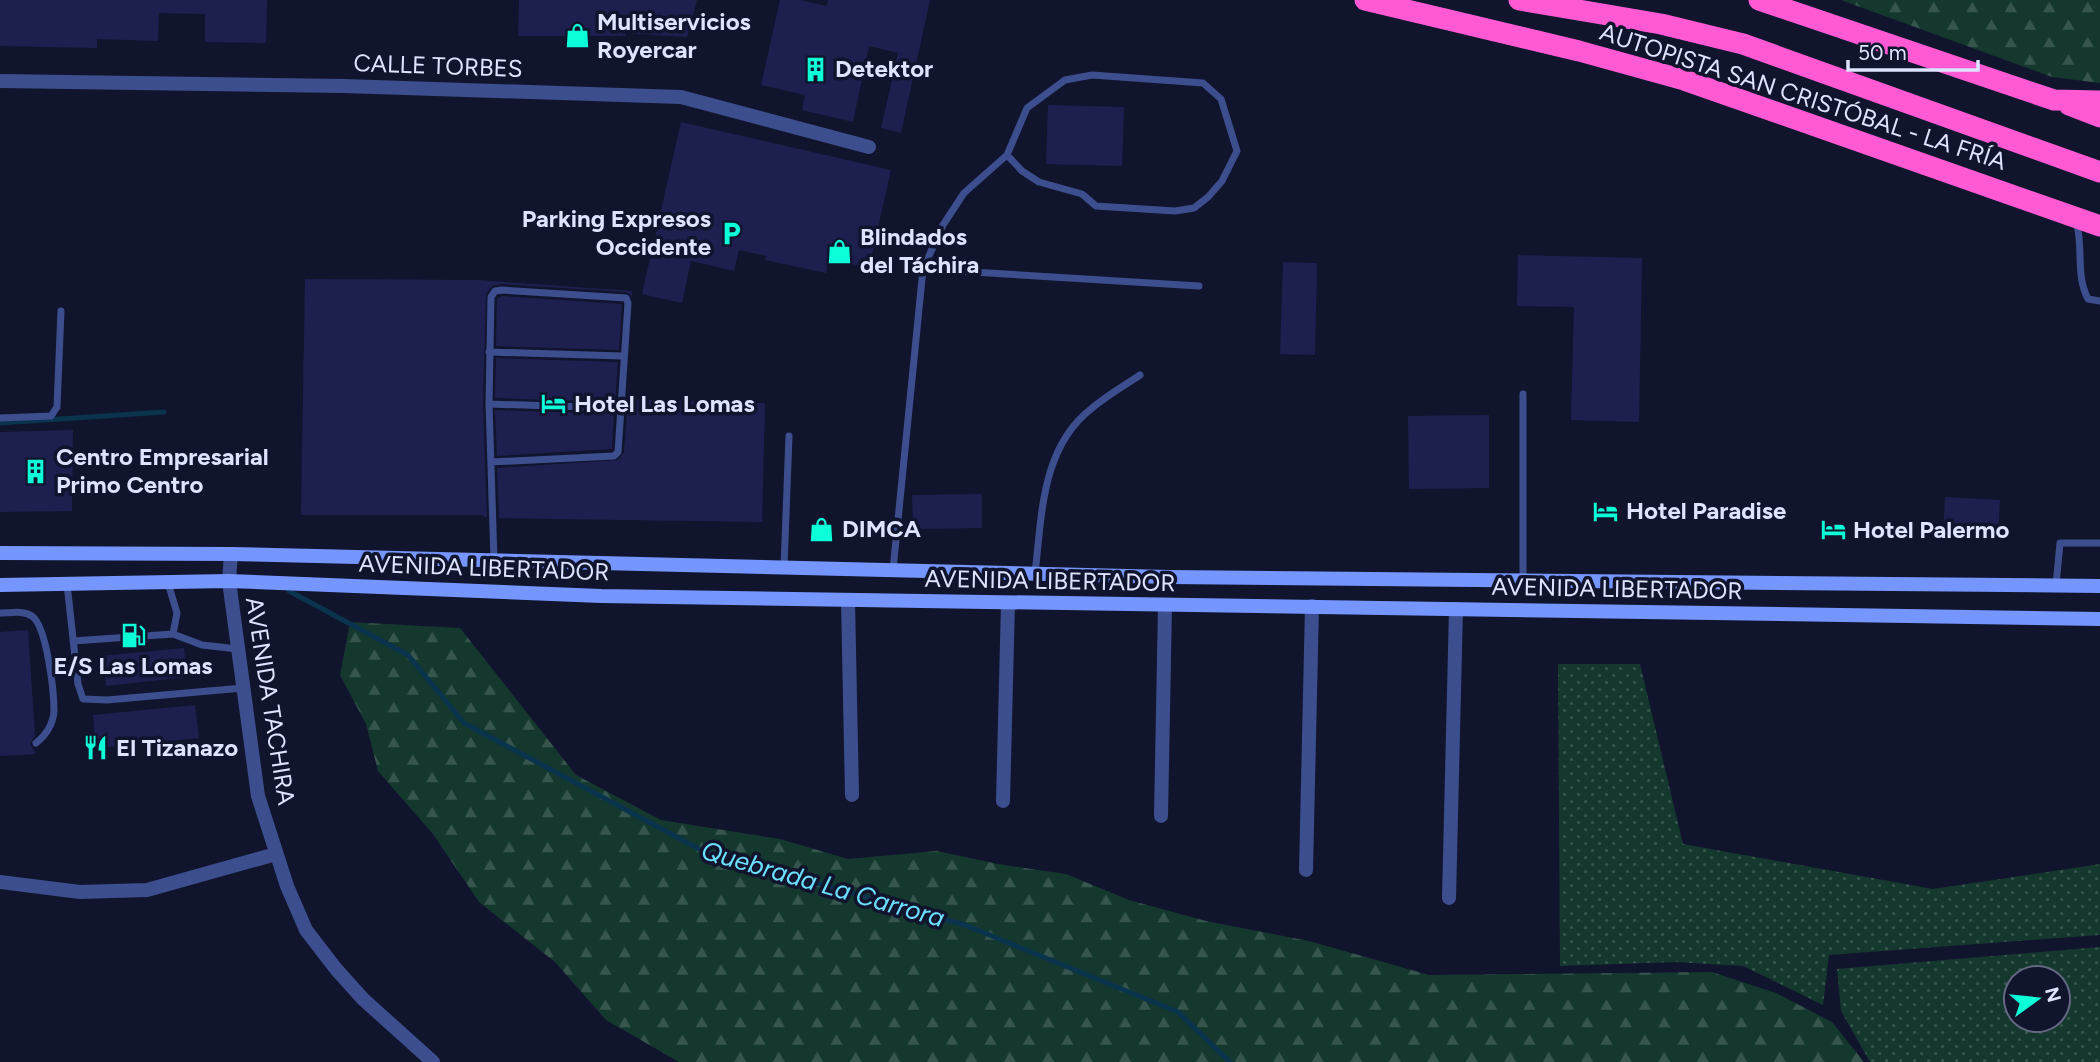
<svg xmlns="http://www.w3.org/2000/svg" width="2100" height="1062" font-family="Figtree,sans-serif">
<style>
.green{fill:url(#green-dots);fill-rule:evenodd}
.forest{fill:url(#forest-firs)}
.lines{fill:none;stroke-linecap:round;stroke-linejoin:round}
.stream{stroke:#0a344e;stroke-width:5}
.building{fill:#1d204f}
.service{stroke:#3c4e8d;stroke-width:7}
.minor{stroke:#3c4e8d;stroke-width:14}
.secondary{stroke:#7595ff;stroke-width:14}
.motorway{stroke:#ff59d4;stroke-width:21}
.labels{text-anchor:middle;stroke-width:7;stroke-linejoin:round;paint-order:stroke}
.poi-label{font-size:24px;font-weight:bold;fill:#dee3ff;stroke:#11142d;text-anchor:start}
.street-label{font-size:24px;fill:#dee3ff;stroke:#11142d}
.water-label{font-size:26px;font-style:italic;fill:#6ce1ff;stroke:#11142d}
</style>
<defs>
<pattern id="green-dots" width="8" height="8" patternUnits="userSpaceOnUse" patternTransform="scale(1.75)"><rect width="8" height="8" fill="#14382d"/><path d="M2 2h.1M6 6h.1" fill="none" stroke="#36554c" stroke-width="1.8" stroke-linecap="round"/></pattern>
<pattern id="forest-firs" width="22" height="20" patternUnits="userSpaceOnUse" patternTransform="scale(1.75)"><rect width="22" height="20" fill="#14382d"/><path d="M5 1l3.5 6h-7zM16 11l3.5 6h-7z" fill="#36554c"/></pattern>
</defs>
<rect width="100%" height="100%" fill="#11142d"/>
<path class="green" d="M1558,664H1640L1683,844L1933,889L2100,864V935L1829,955L1823,1005L1743,966L1675,962L1560,966Z
M2100,947V1062H1870L1841,1011L1837,969ZM2058,978V1020H2016V978Z"/>
<path class="forest" d="M1841,0H2100V83L2052,77Z
M350,622L460,628L576,775L661,820L780,839L848,859L937,851L998,864L1066,874L1129,900L1206,921L1309,941L1429,975L1712,972L1776,993L1832,1022L1864,1062H679L606,1020L555,962L479,902L433,834L378,771L366,724L340,675Z"/>
<g class="lines">
<path class="stream" d="M0,423L164,412
M289,591L408,655L464,723L703,851L965,925L1178,1012L1230,1062"/>
</g>
<path class="building" d="M0,0H267L266,43L205,42V14L159,13L158,41L97,39V48L0,46Z
M519,0H697L687,37L625,33V36H518Z
M780,0H800L827,6L828,0H930L901,133L881,128L898,53L869,46L853,122L802,110L805,95L761,85Z
M1048,105L1124,107L1122,166L1046,164Z
M681,122L891,170L869,268L829,259L826,273L765,260L766,256L739,250L734,271L691,261L682,303L642,294Z
M1518,255L1642,258L1639,422L1571,420L1574,307L1517,306Z
M1283,262L1317,263L1315,355L1280,354Z
M305,279L478,280L632,291V296L626,292L502,284L492,286L486,294L483,404L487,518L482,515H301Z
M502,296L622,304L619,350L496,346L497,299Z
M496,358L618,362L615,402L495,398Z
M628,399L765,403L762,522L499,518L497,468L618,460L624,452Z
M495,410L614,414L612,449L497,456Z
M1489,415V488L1409,489L1408,416Z
M73,430L72,511L0,512V432Z
M982,494V528L913,529L912,495Z
M1945,497L2000,500L1998,537L1943,534Z
M28,630L35,736L30,743L36,754L0,756V632Z
M184,648L187,677L106,686L102,656Z
M195,705L199,738L96,748L93,715Z"/>
<g class="lines">
<path class="service" d="M2076,221C2084,247 2075,274 2088,299L2100,301
M923,269L1199,286
M489,352L622,356
M1523,394V578
M489,404L619,408
M0,418L51,416L57,407L61,311
M491,462L614,456L618,452L628,303L626,298L502,290L495,291L491,297L489,404L494,560
M784,567L789,436
M893,570L923,269L943,225L964,193L1007,155L1027,108L1065,80L1092,75L1203,83L1221,99L1237,151L1222,181L1208,197L1194,208L1175,211L1096,206L1082,194L1039,182L1022,171L1007,155
M1035,573C1042,516 1041,448 1091,409C1106,396 1124,386 1140,375
M168,583L177,613L173,634
M67,584L78,684L83,699L107,700L243,688
M2056,585L2060,543H2100
M0,613C10,613 23,610 32,616C47,627 54,692 54,711C53,725 46,735 36,743
M73,641L173,634L202,645L238,649"/>
<path class="minor" d="M0,81L344,86L681,97L869,147
M231,554L229,581L258,796L287,886L306,930L336,969L363,999L433,1062
M848,601L852,795
M1003,801L1008,603
M1161,816L1165,605
M1306,870L1312,606
M0,882L80,892L147,890L276,854
M1449,898L1456,609"/>
<path class="secondary" d="M0,553L231,554L1168,577L2100,586
M0,585L229,581L601,596L2100,619"/>
<path class="motorway" d="M1365,0L1579,51L1684,80L2100,226
M1519,0L1661,24L1743,44L2100,172
M1759,0L2054,100L2100,101
M2069,105L2100,117"/>
</g>
<defs>
<symbol id="shop-bare" viewBox="-9 -9 18 18"><path d="M-5-2.5h2.3a2.7 3.5 0 0 1 5.4 0H5L5.5 6h-11ZM-1.5-2.5h3a1.5 2.3 0 0 0-3 0Z" fill="#0affd8" stroke="#11142d" stroke-width="2.5" paint-order="stroke"/></symbol>
<symbol id="building-bare" viewBox="-9 -9 18 18"><path d="M-4-6H4V6H1V3H-1V6H-4ZM-2.5-4.3h1.7v1.8h-1.7ZM.8-4.3h1.7v1.8H.8ZM-2.5-1h1.7V.8h-1.7ZM.8-1h1.7V.8H.8Z" fill="#0affd8" stroke="#11142d" stroke-width="2.5" paint-order="stroke"/></symbol>
<symbol id="parking-bare" viewBox="-9 -9 18 18"><path d="M-3.5-5.5H1a3.5 3.5 0 0 1 0 7H-1V5.5H-3.5ZM-1-3.4V-.6H.8a1.4 1.4 0 0 0 0-2.8Z" fill="#0affd8" stroke="#11142d" stroke-width="2.5" paint-order="stroke"/></symbol>
<symbol id="hotel-bare" viewBox="-9 -9 18 18"><path d="M-6-4.5h1.5V1H6V5H4.5V3h-9V5H-6ZM-4 0a1.8 1.8 0 1 1 3.6 0ZM.5 0V-2.5h3Q6-2.5 6 0Z" fill="#0affd8" stroke="#11142d" stroke-width="2.5" paint-order="stroke"/></symbol>
<symbol id="fuel-bare" viewBox="-9 -9 18 18"><path d="M-5.5-6h7V0h2V4h1.3V-2.5L3-4.5l.8-.8L6-3V5H2.5V1h-1V6h-7ZM-4.2-4.7v3.2H.2V-4.7Z" fill="#0affd8" stroke="#11142d" stroke-width="2.5" paint-order="stroke"/></symbol>
<symbol id="restaurant-bare" viewBox="-9 -9 18 18"><path d="M-5-6h1v4h1v-4h1v4h1v-4h1v5L-1.5 .5V6h-2V.5L-5-1ZM5-6V6H3V1.5H1.5Q1.5-4 5-6Z" fill="#0affd8" stroke="#11142d" stroke-width="2.5" paint-order="stroke"/></symbol>
</defs>
<g fill-rule="evenodd">
<use href="#shop-bare" x="560" y="18" width="35" height="35"/>
<use href="#building-bare" x="798" y="52" width="35" height="35"/>
<use href="#parking-bare" x="714" y="216" width="35" height="35"/>
<use href="#shop-bare" x="822" y="234" width="35" height="35"/>
<use href="#hotel-bare" x="536" y="386" width="35" height="35"/>
<use href="#building-bare" x="18" y="454" width="35" height="35"/>
<use href="#hotel-bare" x="1588" y="494" width="35" height="35"/>
<use href="#shop-bare" x="804" y="512" width="35" height="35"/>
<use href="#hotel-bare" x="1816" y="512" width="35" height="35"/>
<use href="#fuel-bare" x="116" y="618" width="35" height="35"/>
<use href="#restaurant-bare" x="78" y="730" width="35" height="35"/>
</g>
<g class="labels">
<g class="poi-label">
<text x="597" y="30">Multiservicios<tspan x="597" dy="28">Royercar</tspan></text>
<text x="835" y="77">Detektor</text>
<text x="711" y="227" text-anchor="end">Parking Expresos<tspan x="711" dy="28">Occidente</tspan></text>
<text x="860" y="245">Blindados<tspan x="860" dy="28">del Táchira</tspan></text>
<text x="574" y="412">Hotel Las Lomas</text>
<text x="56" y="465">Centro Empresarial<tspan x="56" dy="28">Primo Centro</tspan></text>
<text x="1626" y="519">Hotel Paradise</text>
<text x="842" y="537">DIMCA</text>
<text x="1853" y="538">Hotel Palermo</text>
<text x="133" y="674" text-anchor="middle">E/S Las Lomas</text>
<text x="116" y="756">El Tizanazo</text>
</g>
<g class="street-label">
<text transform="translate(438 66) rotate(2)" y="8">CALLE TORBES</text>
<text transform="translate(1803 97) rotate(18)" y="8">AUTOPISTA SAN CRISTÓBAL - LA FRÍA</text>
<text transform="translate(484 568) rotate(2)" y="8">AVENIDA LIBERTADOR</text>
<text transform="translate(1050 581) rotate(1)" y="8">AVENIDA LIBERTADOR</text>
<text transform="translate(1617 589) rotate(1)" y="8">AVENIDA LIBERTADOR</text>
<text transform="translate(270 701) rotate(81)" y="8">AVENIDA TACHIRA</text>
</g>
<g class="water-label">
<text transform="translate(823 884) rotate(16)" y="9">Quebrada La Carrora</text>
</g>
</g>
<g transform="translate(2037 999) rotate(75)"><circle r="33" fill="#11142d" stroke="#636781" stroke-width="2"/>
<path d="M0-5L12 26L0 18L-12 26Z" fill="#0affd8"/>
<text y="-10" font-size="19" font-weight="bold" text-anchor="middle" fill="#dee3ff">N</text>
</g>
<path d="M1848 60v10h130v-10" fill="none" stroke="#dee3ff" stroke-width="3.5"/>
<text x="1858" y="60" font-size="21" fill="#dee3ff" stroke="#11142d" stroke-width="5" paint-order="stroke">50 m</text>
</svg>
